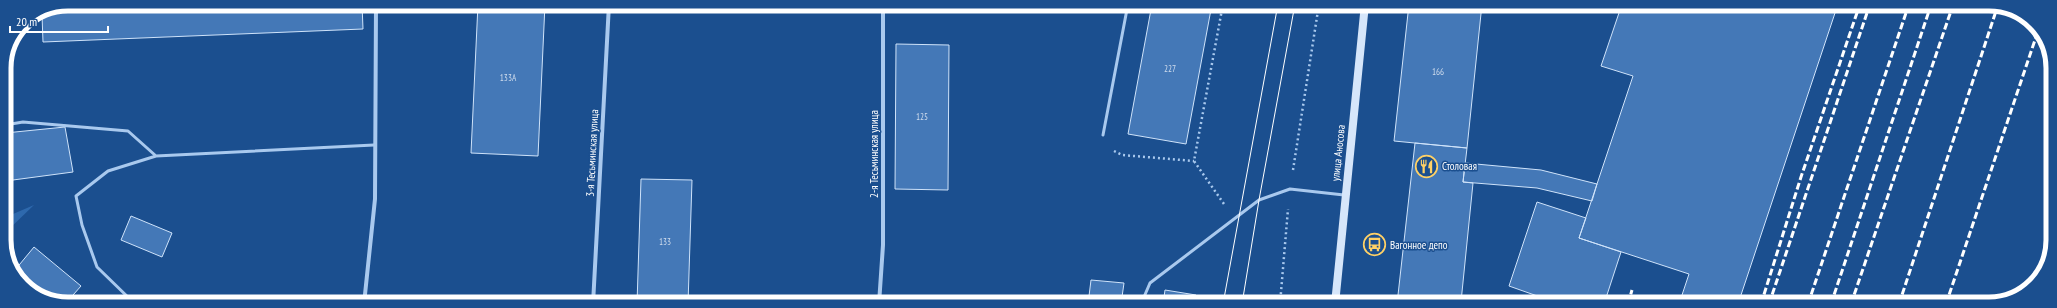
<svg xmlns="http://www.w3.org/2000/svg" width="2057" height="308" font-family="'PT Sans Narrow',sans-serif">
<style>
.green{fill:#2e69ad}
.building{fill:#4478b7;stroke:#cfe3fa}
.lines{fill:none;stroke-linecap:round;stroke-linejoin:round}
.path{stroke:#a9c9ee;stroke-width:2.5;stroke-dasharray:2 3;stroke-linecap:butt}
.lane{stroke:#a9c9ee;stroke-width:3}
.street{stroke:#a9c9ee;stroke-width:4}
.secondary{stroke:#d6e6fa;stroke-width:8}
.tram{stroke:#fff;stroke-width:1}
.rail{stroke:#fff;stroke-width:3;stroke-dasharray:7 3;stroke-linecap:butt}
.labels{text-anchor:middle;stroke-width:3;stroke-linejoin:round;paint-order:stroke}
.number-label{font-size:9px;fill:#d0dded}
.street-label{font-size:11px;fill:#fff;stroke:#1b4f8f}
.poi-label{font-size:11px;fill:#fff;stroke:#1b4f8f;text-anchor:start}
.rim{fill:none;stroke:#fff;stroke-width:5}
</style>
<rect width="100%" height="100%" fill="#1b4f8f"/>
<path class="green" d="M34,205L6,232V217Z"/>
<path class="building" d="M68,4H362L363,29L43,42L42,15Z
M478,4H545L538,156L471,153Z
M1152,4H1212L1186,144L1128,134Z
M1409,4H1482L1467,148L1394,141Z
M1622,4H1838L1738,304H1679L1689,274L1579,238L1633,76L1601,66Z
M896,44L949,45L948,190L895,189Z
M65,127L73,172L13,180L5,184V133Z
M1415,143L1467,148L1463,182L1473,183L1461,302L1416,298L1415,304H1397Z
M1465,163L1541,170L1597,184L1592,201L1537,188L1463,182Z
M641,179L692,180L688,304H637Z
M1537,202L1586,218L1579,238L1621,252L1604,304H1560L1509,286Z
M131,216L172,233L162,257L121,240Z
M34,247L81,286L66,303H60L26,288L15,270Z
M1091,280L1124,283L1121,304H1088Z
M1165,290L1196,295L1195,304H1163Z"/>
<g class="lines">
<path class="path" d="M1223,4L1194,161L1224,204
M1114,151L1122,155L1194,161
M1293,170L1319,4
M1280,304L1288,209"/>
<path class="lane" d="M5,125L23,122L128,131L156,156
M1103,135L1128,4
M134,303L97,267L82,225L76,196L108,171L156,156L374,145
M1141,304L1150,283L1259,200L1290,189L1344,195"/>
<path class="street" d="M364,304L375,199L376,4
M593,304L609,4
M879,304L883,245V4"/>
<path class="secondary" d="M1335,304L1365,4"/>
<path class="tram" d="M1223,304L1278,4
M1242,304L1259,200L1295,4"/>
<path class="rail" d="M1628,304L1632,290
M1654,304L1657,295
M1761,304L1801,177L1860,4
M1769,304L1870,4
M1808,304L1909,4
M1831,304L1931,5
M1851,304L1953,5
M1899,304L1998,5
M1946,304L2038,31"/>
</g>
<defs>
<symbol id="restaurant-ring" viewBox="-11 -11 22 22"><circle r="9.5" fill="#1b4f8f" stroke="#ffd166" stroke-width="1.5"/><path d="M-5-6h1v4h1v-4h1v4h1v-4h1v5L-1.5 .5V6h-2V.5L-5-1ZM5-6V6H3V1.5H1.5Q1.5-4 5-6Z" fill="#ffd166"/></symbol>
<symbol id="bus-ring" viewBox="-11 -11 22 22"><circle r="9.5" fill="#1b4f8f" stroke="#ffd166" stroke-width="1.5"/><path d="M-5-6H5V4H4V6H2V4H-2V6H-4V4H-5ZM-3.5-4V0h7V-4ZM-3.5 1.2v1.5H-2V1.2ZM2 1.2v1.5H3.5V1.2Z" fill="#ffd166"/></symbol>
</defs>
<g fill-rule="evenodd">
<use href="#restaurant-ring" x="1414" y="154" width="25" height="25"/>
<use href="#bus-ring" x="1362" y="232" width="25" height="25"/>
</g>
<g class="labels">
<g class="number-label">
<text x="1170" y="72">227</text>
<text x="1438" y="75">166</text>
<text x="508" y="81">133А</text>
<text x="922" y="120">125</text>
<text x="665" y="245">133</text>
</g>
<g class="street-label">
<text transform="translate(592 153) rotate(-87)" y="4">3-я Тесьминская улица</text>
<text transform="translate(1338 153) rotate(-84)" y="4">улица Аносова</text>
<text transform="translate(874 154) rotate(-90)" y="4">2-я Тесьминская улица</text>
</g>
<g class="poi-label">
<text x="1442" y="170">Столовая</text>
<text x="1390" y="249">Вагонное депо</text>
</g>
</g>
<path d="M0 0H2057V308H0ZM68 11H1989A57 57 0 0 1 2046 68V240A57 57 0 0 1 1989 297H68A57 57 0 0 1 11 240V68A57 57 0 0 1 68 11Z" fill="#1b4f8f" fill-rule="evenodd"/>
<path class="rim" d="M68 11H1989A57 57 0 0 1 2046 68V240A57 57 0 0 1 1989 297H68A57 57 0 0 1 11 240V68A57 57 0 0 1 68 11Z"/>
<path d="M10 26v6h98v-6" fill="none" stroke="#ffffff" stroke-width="2"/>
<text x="16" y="26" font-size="12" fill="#ffffff" stroke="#1b4f8f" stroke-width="3" paint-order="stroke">20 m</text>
</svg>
